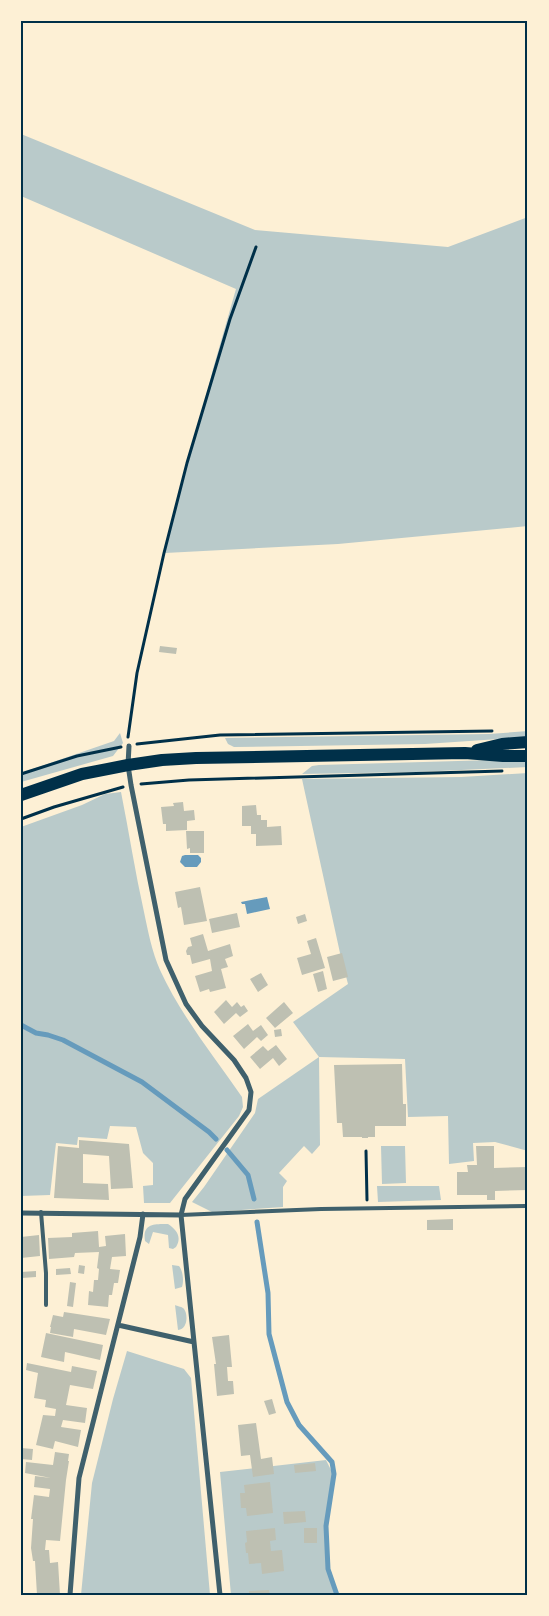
<svg xmlns="http://www.w3.org/2000/svg" width="549" height="1616" font-family="'Nunito Sans',sans-serif">
<style>
.green{fill:#b9caca}
.water{fill:#669bbc}
.lines{fill:none;stroke-linecap:round;stroke-linejoin:round}
.stream{stroke:#669bbc;stroke-width:5}
.building{fill:#bec0b2}
.path{stroke:#003049;stroke-width:3}
.service{stroke:#3f606c;stroke-width:4}
.minor{stroke:#3f606c;stroke-width:5}
.primary{stroke:#003049;stroke-width:12}
.neatline{fill:none;stroke:#003049;stroke-width:2}
</style>
<rect width="100%" height="100%" fill="#fdf0d5"/>
<path class="green" d="M21,134L255,230L448,247L528,217V526L338,544L165,553L179,493L200,423L213,369L236,289L21,196Z
M528,731V737L425,744L234,747L228,744L225,738L489,734Z
M120,733L123,743L113,756L21,782V773L114,741Z
M528,759V767L418,772L302,774L312,766L319,765Z
M528,773V1151L495,1142L473,1143L474,1161L449,1164L448,1116L408,1117L405,1059L319,1057L320,1145L312,1154L304,1146L279,1173L287,1181L283,1187V1207L212,1212L192,1202L204,1187L255,1113L258,1099L319,1057L293,1022L348,984L340,953L302,779L461,777Z
M121,792C129,832 135,872 144,912C148,931 152,952 160,970C181,1016 214,1056 242,1097L243,1107L239,1116L170,1203H144L143,1186L153,1185V1163L143,1153L136,1127L110,1126L107,1139L78,1137L77,1145L56,1143L50,1195L21,1196V827L82,805L105,794Z
M381,1146H405L406,1183L382,1184Z
M377,1186H439L441,1200L378,1202Z
M168,1224C177,1230 182,1237 176,1247L173,1249L169,1248L168,1235L153,1232L149,1244L145,1241C142,1223 155,1224 168,1224Z
M172,1265L179,1266C183,1271 184,1281 182,1287L175,1289Z
M175,1305C177,1306 183,1307 184,1309C188,1314 188,1329 178,1330Z
M127,1351L184,1369L191,1378L210,1595H81L92,1483L113,1399Z
M326,1460L334,1476L332,1492L325,1523L331,1579L338,1595H231L220,1472Z"/>
<path class="water" d="M185,855H198L201,858V862L197,867H185L180,862L182,856Z
M267,897L270,909L247,914L245,904H242L241,902Z"/>
<g class="lines">
<path class="stream" d="M21,1025L36,1033L48,1035L63,1040L142,1082L209,1132L216,1139
M227,1150L248,1175L254,1199
M257,1222L268,1293L269,1334L287,1402L299,1425L332,1462L334,1474L326,1526L328,1569L337,1595"/>
</g>
<path class="building" d="M160,646L177,648L176,654L159,652Z
M183,802L184,811L194,810L195,820L187,821V830L166,831V824H163L161,807L174,806L173,803Z
M256,805L257,815H261V820H267V827L281,826L282,845L256,846V834H251V826H242V806Z
M186,831H204V853H190V848L187,849Z
M200,887L207,921L184,925L181,907L178,908L175,892Z
M237,913L240,927L212,933L209,919Z
M305,914L307,921L298,924L296,917Z
M203,934L208,951L230,944L233,956L225,959L228,967L221,969L226,988L210,992L209,989L200,992L195,976L212,971L210,959L192,964L190,955H187L186,951L188,947L192,946L190,938Z
M316,938L325,968L302,975L297,958L311,954L307,941Z
M342,953L348,977L333,981L327,957Z
M323,971L327,989L318,992L313,974Z
M261,973L268,985L258,992L250,979Z
M226,1000L232,1007L237,1002L241,1007L244,1005L248,1011L240,1017L236,1013L224,1024L214,1012Z
M284,1002L293,1013L275,1028L266,1018Z
M248,1024L253,1031L261,1025L268,1035L261,1041L257,1037L244,1049L233,1036Z
M281,1029L282,1036L275,1037L274,1030Z
M276,1045L287,1059L279,1066L273,1058L260,1069L250,1057L263,1046L268,1051Z
M402,1064L403,1104H406V1126H375V1137H368V1138H362V1137H343L342,1123H337L334,1065Z
M79,1140L129,1144L133,1188L111,1189L109,1156L83,1154V1183L108,1184L109,1200L54,1198L58,1146L79,1148Z
M476,1146H494V1168L528,1167V1190L495,1191V1200H487V1195H457V1172H468L467,1165H477Z
M453,1219V1230H427V1220Z
M98,1231L99,1247L106,1246L105,1236L125,1234L126,1256L112,1257L110,1269L120,1270L118,1283H114L112,1295H109L108,1307L88,1305L89,1291L93,1292L94,1280H98L99,1269L97,1268L99,1252L75,1253L74,1257L49,1259L48,1238L72,1237V1233Z
M39,1235L40,1256L21,1258V1237Z
M79,1265L85,1266L84,1274L78,1273Z
M70,1268L71,1274L56,1275V1269Z
M36,1271V1277L22,1278L21,1272Z
M70,1282L76,1283L73,1307L67,1306Z
M64,1312L110,1319L106,1335L74,1329L73,1337L50,1333L51,1327H50L53,1315L63,1317Z
M46,1333L103,1345L100,1360L65,1352L64,1362L41,1357Z
M229,1335L232,1367H227L228,1381H233L234,1394L217,1396L214,1364H216L212,1337Z
M27,1363L71,1372L72,1366L97,1371L93,1389L70,1385L66,1405L87,1408L85,1423L63,1420L61,1427L81,1430L78,1447L55,1441L53,1449L36,1445L43,1415L55,1416L56,1409L45,1407L46,1400L34,1398L38,1373L26,1370Z
M272,1399L276,1413L269,1415L264,1401Z
M256,1423L261,1459L272,1457L274,1474L253,1477L250,1455L241,1456L238,1425Z
M21,1448L33,1449L32,1460L21,1459Z
M55,1452L69,1454L68,1461H69L66,1480L60,1541L46,1540L45,1550H49L50,1563L58,1562L60,1595H37L35,1561H33L31,1548L33,1519H31L34,1495L49,1497L50,1489L34,1487L35,1476L51,1478L25,1473L26,1462L53,1465Z
M315,1463L316,1471L295,1473L294,1465Z
M270,1482L273,1513L247,1516L246,1508H241L240,1493H245L244,1485Z
M305,1511L306,1522L284,1524L283,1512Z
M275,1528L276,1540L270,1541L271,1551L282,1550L284,1571L262,1574L261,1563L249,1564L248,1553H246L245,1543L247,1542L246,1531Z
M304,1528H317V1543H304Z
M269,1590L270,1595H249V1591Z"/>
<g class="lines">
<path class="path" d="M128,737L137,673L164,553L187,463L230,319L256,247
M137,744L220,735L492,731
M21,774L77,756L121,747
M141,784L189,780L502,771
M21,819L54,807L123,787
M366,1151L367,1200"/>
<path class="service" d="M41,1212L46,1273V1305
M181,1215L321,1209L526,1206"/>
<path class="minor" d="M129,746L128,765L131,785L166,960L186,1004L202,1026L234,1060L246,1078L251,1092L249,1110L185,1199L181,1215L194,1342
M21,1213L181,1215
M118,1325L194,1342L220,1595
M70,1595L79,1478L140,1237L143,1214"/>
<path class="primary" d="M477,750L502,744L528,742
M21,795L82,774L128,765L162,760L196,758L465,753L503,756H528"/>
</g>
<rect width="549" height="1616" fill="none" stroke="#fdf0d5" stroke-width="45"/>
<rect x="22" y="22" width="504" height="1572" class="neatline"/>
</svg>
